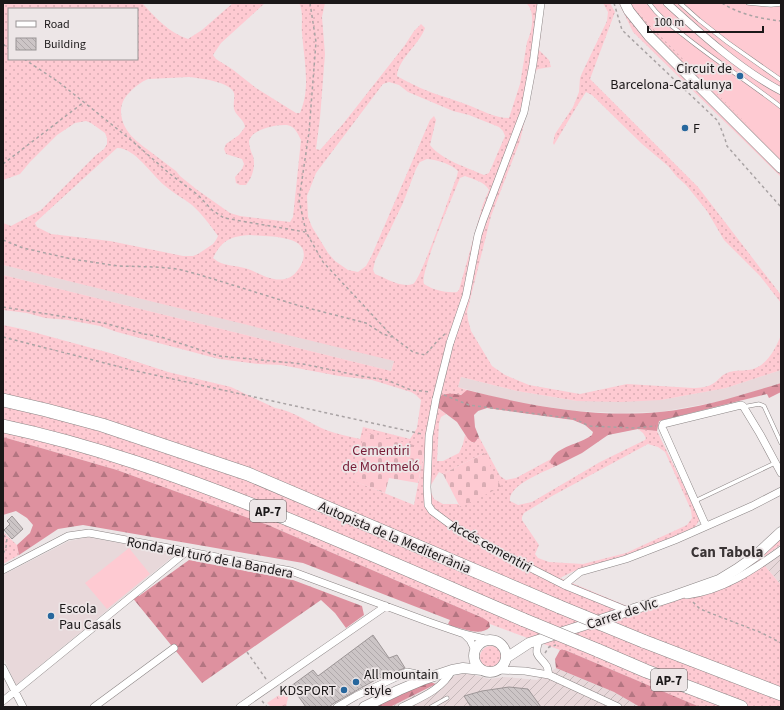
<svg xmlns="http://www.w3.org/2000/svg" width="784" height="710" font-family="'Source Sans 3',sans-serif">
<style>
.built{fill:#e8d8da}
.industrial{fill:url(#industrial-furrows)}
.grass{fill:url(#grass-dots);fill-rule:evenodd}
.forest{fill:url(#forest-firs)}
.cemetery{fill:url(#cemetery-stones)}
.park{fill:url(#park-crowns)}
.garden{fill:#fecad2}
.building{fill:url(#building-back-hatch);stroke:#9d9697}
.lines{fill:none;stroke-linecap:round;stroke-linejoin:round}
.lane-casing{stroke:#8b8585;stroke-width:4.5}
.street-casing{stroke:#8b8585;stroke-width:8}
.secondary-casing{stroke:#8b8585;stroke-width:11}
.highway-casing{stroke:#8b8585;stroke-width:14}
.path{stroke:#a9a3a4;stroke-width:1.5;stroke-dasharray:3 3;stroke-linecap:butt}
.lane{stroke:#fff;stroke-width:3.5}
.street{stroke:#fff;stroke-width:7}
.secondary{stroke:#fff;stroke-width:10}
.highway{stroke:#fff;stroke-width:13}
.street-bridge-casing{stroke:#8b8585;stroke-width:8;stroke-linecap:butt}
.highway-bridge-casing{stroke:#8b8585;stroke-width:14;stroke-linecap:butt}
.street-bridge{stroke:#fff;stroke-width:7}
.highway-bridge{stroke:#fff;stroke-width:13}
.poi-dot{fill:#27679d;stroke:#ede6e7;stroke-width:1.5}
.labels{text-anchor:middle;stroke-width:3.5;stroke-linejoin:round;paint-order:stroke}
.shield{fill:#ede6e7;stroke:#5a5657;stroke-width:1}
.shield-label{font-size:13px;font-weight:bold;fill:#1b1819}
.poi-label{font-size:14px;fill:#1b1819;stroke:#ede6e7;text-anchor:start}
.park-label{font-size:14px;fill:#771d37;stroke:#ede6e7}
.street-label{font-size:14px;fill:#1b1819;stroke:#ede6e7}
.neighbourhood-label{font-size:15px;font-weight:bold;fill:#3a3435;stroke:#ede6e7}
</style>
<defs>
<pattern id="industrial-furrows" width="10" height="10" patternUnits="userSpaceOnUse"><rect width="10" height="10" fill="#e8d8da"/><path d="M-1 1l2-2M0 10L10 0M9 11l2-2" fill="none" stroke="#c6b9ba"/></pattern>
<pattern id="grass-dots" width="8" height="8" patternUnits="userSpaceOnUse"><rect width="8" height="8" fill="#fecad2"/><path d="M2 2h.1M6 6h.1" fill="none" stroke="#d9adb4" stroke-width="1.8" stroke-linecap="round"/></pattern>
<pattern id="forest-firs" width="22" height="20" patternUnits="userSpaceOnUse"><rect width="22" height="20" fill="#de919f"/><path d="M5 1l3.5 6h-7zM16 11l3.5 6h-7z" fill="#b37581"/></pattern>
<pattern id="cemetery-stones" width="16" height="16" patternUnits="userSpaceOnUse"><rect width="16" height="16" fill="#fecad2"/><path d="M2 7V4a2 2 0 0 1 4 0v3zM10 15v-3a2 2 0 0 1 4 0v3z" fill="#d9adb4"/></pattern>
<pattern id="park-crowns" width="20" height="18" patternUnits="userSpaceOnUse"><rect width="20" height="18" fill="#fecad2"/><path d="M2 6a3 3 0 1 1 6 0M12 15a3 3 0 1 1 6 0" fill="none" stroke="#d9adb4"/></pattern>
<pattern id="building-back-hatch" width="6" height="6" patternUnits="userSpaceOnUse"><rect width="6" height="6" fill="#ccc5c6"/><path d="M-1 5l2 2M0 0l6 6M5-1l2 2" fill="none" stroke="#afa8aa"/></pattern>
</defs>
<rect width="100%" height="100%" fill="#ede6e7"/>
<path class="built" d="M3,265L394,360L391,371L3,275Z
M781,370V383L728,400L660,412L620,413L575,411L513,402L458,387L461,377L517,391L577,401L661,400L726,388Z
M88,537L176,554L16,685L3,657V575L69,541Z"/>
<path class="industrial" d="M781,544V585L760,560Z
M556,668L614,692L640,707H390L463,672L489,679L504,677L537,680Z"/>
<path class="grass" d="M3,3H142C155,17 169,33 188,39L202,30L233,3H265L221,43L213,55L216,59L232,69L256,88L296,113H300C311,88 304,60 302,33C301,23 304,13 299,3H325L322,17L325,54L320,118L316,149L320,150L343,124L405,45L414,31L421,24L425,28C419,45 398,59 397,76C411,84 428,92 445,97C453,100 461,102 468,105C481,110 495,118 509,118L520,84L527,42C532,32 536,11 526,3H544L539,50L549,60L551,67L538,69L534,73V79L520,141L491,216L467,312L468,320L471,331L492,366L505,375L529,385L580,394L627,384L693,388C700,388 709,387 714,383C719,380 721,375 727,373C733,370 741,371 748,370C766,368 775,350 781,335V370L726,388L661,400L621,402L577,401L517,391L461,377L458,387L467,390C460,400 447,390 439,398V409L446,414L441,417L439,423L437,461H443L459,453L463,444L465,435L468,439L477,440L479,437L500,476L506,480L516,478L551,459L550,461L553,465L556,466C544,472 508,485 510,501L518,505L532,502L600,462L645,440L646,438L643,433L638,429L657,431L700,519L695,527L627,557L574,571L560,578L627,606L719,577L751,554L781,528V544L760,560L781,585V707H700L565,650H560L490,624L483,618L268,525L117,470L3,437V325L22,329L110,353L168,372L231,387L275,408C294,411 309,423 326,430C337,434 348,436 360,439L363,427L410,439L417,428L421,400L416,395L411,392L372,380L339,376L281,365L258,364L219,359L117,332L100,326L68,320L45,318L27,313L3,310V275L391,371L394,361L3,265V223L11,226L41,210L96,155L104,149L107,144V138L105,133L91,123L86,121L75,123L57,135L30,162L20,174L3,180ZM9,9H137V59H9ZM189,77C199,78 231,82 234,93C235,98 233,103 234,109C236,116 244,119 245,127L239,135L226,144L224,149L226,154L242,159L244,164L242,169L235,177L236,183L240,185H246C252,178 256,166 253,156C251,152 249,146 249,141C252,129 276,124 287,125C295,126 298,134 301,140L293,217L290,222L240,216L230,213L196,189L180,176L176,171C169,166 163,161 156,156C141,144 122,134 121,112C121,105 123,99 129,93C134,87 141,82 148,79ZM389,82L399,85L408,92L453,111L469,115L499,127L503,131L505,136L489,173L484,175C468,168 440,159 430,145L436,120L434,116L430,120L371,257L366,266L358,272L348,270L335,261L328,253L312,227L308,217L307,196L316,173L383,84ZM117,148C134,147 152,175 164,185C173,193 183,198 192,205C202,214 210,225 218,236L216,240L213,244L198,254L193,256H183L110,241L51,234L37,227L35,223L38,220ZM427,159C438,160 451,164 458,171L457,176C451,191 421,280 413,284C400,288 386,278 375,274L373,270L375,261L403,203L416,169L420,162ZM465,176C473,179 485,182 489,190L483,204L459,290L457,292C446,293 433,290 424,284C419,274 454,193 460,178ZM250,235C268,237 316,234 301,265C298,271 292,278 285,279C272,282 259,273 248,269C239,266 229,266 221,263C218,262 216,260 213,258C222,240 231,236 250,235ZM648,444L658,447L665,452L691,510L692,518L687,525L626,553L583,564L549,562L538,558L535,554L539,545L522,520V517L524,513L552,496ZM425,448L414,505L352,480L356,472ZM484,453L460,507L458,504H443L434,499L429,488L439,472L443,474Z
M603,3H610L615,12L590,79L698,187L781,295V303L760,276L724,240L707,211L686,185L677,177L668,166L642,144L592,95L586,92L577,106L554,145L553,143L555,134L573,107L579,92L580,78L582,73L607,21L608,12Z
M619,3H633L647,22L781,158V177L633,32Z
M3,532L17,545L19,555L3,564Z
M480 657a11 11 0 1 1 22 0a11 11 0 1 1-22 0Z"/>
<path class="forest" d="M781,383V392L769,398L767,394L659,421L657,431L638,429L608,435L582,453L556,466L551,464L550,461C558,445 579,445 592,435L593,432L585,425L573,420L487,408L478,411L474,415L475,427L479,437L475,442H472L468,439L457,422L437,407C438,405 438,400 439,398C442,392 456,394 461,395L467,390C530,406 595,418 660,412C701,408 742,395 781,383Z
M3,437L117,470L268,525L483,618L489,622L490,627C481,637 462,628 451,626L448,624L450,620L303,563L83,525L58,529L19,555L17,545L30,533L33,525L27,518L16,511L3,515Z
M189,560L293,580L362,606L364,615L346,628L335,613L321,600L202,683L131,596H139Z
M560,650H565L700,707H640L614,692L556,668L555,659Z
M427,681L436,684L390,707H369Z"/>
<path class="cemetery" d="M364,432L425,448L418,483L389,478L385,493L351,480L356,472Z
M484,453L501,487L460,507L443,474Z"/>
<path class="park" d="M290,688L286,707H271L267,703Z"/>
<path class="garden" d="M633,3H781V159L647,22Z
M129,548L150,574L107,609L85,583Z"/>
<path class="building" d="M12,516L23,529L12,539L4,530L10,524L7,521Z
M373,635L389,658L397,655L405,668L379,678L334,703L329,707H306L291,686L313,670L318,676Z
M509,687L528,689L541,707H471L464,696L482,691Z"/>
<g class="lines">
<defs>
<path id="lane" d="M649,3C658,16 670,25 682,34C714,60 749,82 781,107
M680,3L699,20L727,42L781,80
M748,3L771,5L781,4
M743,407L759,404L764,406L781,443
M695,501L775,463
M431,707L447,698"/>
<path id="street" d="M667,3C701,34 741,70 781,91
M450,343L466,296L478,235L483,220L524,112L533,64L541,3
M436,399L429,436L427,487L428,505L432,511L451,525L499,552L564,585L628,611
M706,526L662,427L663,424L741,405L743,406L760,434L781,473
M3,570L68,536L89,533L291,571L429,622L464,634L489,640
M564,585L580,572L626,559L675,540L752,506L781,491
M687,595C722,591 753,570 781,550
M464,634L470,640L475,650
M539,640C534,657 538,654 546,665C548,667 548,672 549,675
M3,668L23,707
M499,670L525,671L549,675L618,707
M3,701L186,552
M94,707L174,648
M240,707L386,606
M337,707L356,696L407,672L432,677
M402,707C420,698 443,689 452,670"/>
<path id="secondary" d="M625,3L629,11L649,36L781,168
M474 656a16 16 0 1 1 32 0a16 16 0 1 1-32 0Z
M506,658L529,643L671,597L719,580L737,569L754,557L781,532
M364,707L399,690L425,679L452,670L463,668L482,670"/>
<path id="highway" d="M3,400L46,410L102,425L248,474L560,607
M3,426C93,445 179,476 265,510C352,545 438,583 524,620
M643,641L781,694
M597,650L646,671L741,707"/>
</defs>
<use href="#lane" class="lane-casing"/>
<use href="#street" class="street-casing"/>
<use href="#secondary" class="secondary-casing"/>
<use href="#highway" class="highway-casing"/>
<path class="path" d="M310,3L316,42L309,132L299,200L306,232L323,262L393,337L413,352L425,355L438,340L446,333
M614,3L622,30L718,121L725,139L727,146L781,207
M722,3C739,14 761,19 781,21
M3,44L9,49
M24,59L60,83L131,140L170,174L198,195L212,210L224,218L305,232
M3,164L84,102
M3,240L23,248L72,259L118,266L155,267L178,269L197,274L300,306L366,323L383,334L392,337
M3,307L104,323L144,334L161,337L219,356L303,364L366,377L387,380L411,390L431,392
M3,337L132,370L422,434
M444,395L469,405L575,419L589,426L634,428L656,426
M3,535L7,538L6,547L3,554
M693,602L700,609L762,633L781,643
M247,652L266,679
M545,653L549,647L556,645
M262,701L267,707"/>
<use href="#lane" class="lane"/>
<use href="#street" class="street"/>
<use href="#secondary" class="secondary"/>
<use href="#highway" class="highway"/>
<defs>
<path id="street-bridge" d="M436,399L450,343"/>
<path id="highway-bridge" d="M560,607L643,641
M524,620L597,650"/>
</defs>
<use href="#street-bridge" class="street-bridge-casing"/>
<use href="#highway-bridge" class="highway-bridge-casing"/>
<use href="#street-bridge" class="street-bridge"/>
<use href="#highway-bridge" class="highway-bridge"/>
</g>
<g class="poi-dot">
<circle cx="740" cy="76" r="4"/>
<circle cx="685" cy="128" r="4"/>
<circle cx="51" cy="616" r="4"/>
<circle cx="356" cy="682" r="4"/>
<circle cx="344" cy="690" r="4"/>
</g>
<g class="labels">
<g class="shield">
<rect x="250" y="500" width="36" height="22" rx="3"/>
<rect x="651" y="669" width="36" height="22" rx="3"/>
</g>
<g class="shield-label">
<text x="268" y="516">AP-7</text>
<text x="669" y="685">AP-7</text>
</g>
<g class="poi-label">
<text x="732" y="73" text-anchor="end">Circuit de<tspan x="732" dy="16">Barcelona-Catalunya</tspan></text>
<text x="693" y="133">F</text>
<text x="59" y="613">Escola<tspan x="59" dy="16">Pau Casals</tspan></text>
<text x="364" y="679">All mountain<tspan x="364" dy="16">style</tspan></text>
<text x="336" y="695" text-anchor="end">KDSPORT</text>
</g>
<g class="park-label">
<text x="381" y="455">Cementiri<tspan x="381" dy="16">de Montmeló</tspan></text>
</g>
<g class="street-label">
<text transform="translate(395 537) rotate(23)" y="5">Autopista de la Mediterrània</text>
<text transform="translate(491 546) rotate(29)" y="5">Accés cementiri</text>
<text transform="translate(210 557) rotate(11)" y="5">Ronda del turó de la Bandera</text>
<text transform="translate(622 613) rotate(-18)" y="5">Carrer de Vic</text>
</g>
<g class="neighbourhood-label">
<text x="727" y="557">Can Tabola</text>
</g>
</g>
<rect width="784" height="710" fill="none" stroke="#1b1819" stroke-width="8"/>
<rect x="8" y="8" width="130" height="52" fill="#ede6e7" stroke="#999495"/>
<rect x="16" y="21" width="20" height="6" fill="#ffffff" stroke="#999495"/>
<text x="44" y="28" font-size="12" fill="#1b1819">Road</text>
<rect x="16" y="38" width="20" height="12" fill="url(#building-back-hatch)" stroke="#999495"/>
<text x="44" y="48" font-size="12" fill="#1b1819">Building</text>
<path d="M648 26v6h115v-6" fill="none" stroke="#1b1819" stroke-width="2"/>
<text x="654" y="26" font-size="12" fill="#1b1819" stroke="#ede6e7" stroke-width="3" paint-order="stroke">100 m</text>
</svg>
